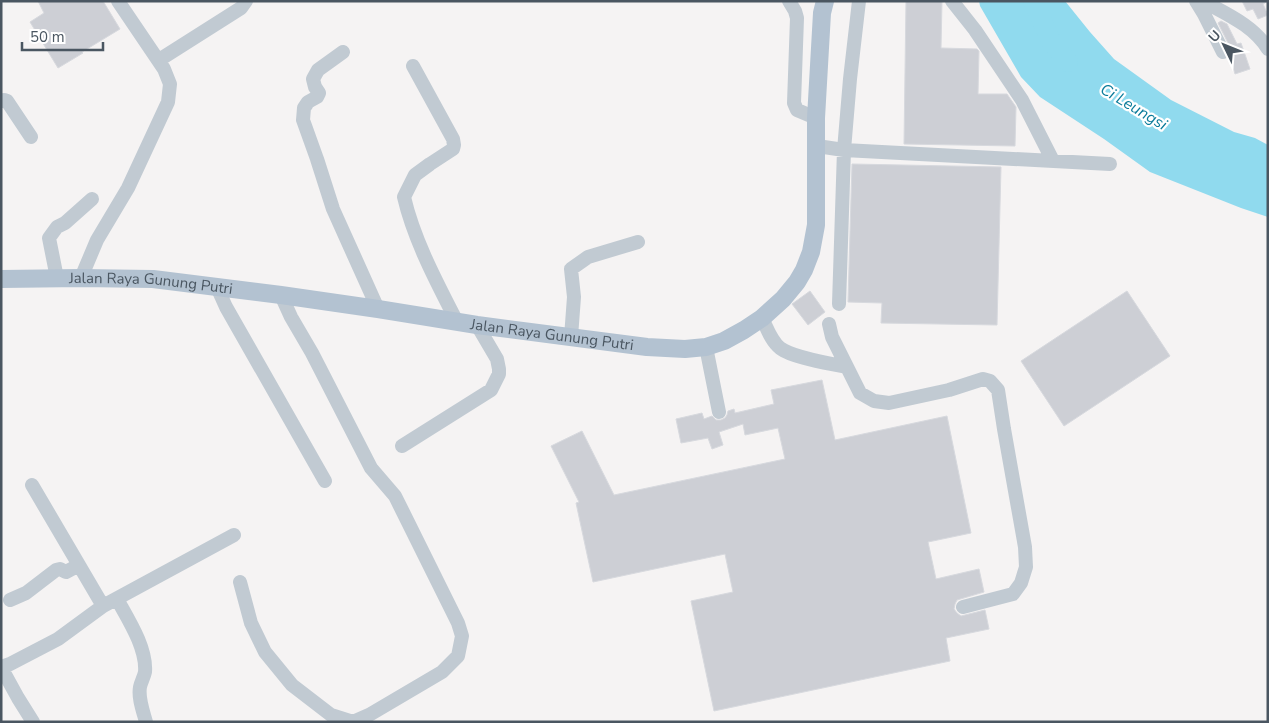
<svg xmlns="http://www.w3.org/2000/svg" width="1269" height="723" font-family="'Nunito Sans',sans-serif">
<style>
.water{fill:#90daee}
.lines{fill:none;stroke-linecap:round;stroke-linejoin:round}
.river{stroke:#90daee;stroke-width:20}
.building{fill:#cdcfd5;stroke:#d7d9de}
.minor{stroke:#c1cad2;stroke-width:14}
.major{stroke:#b3c2d1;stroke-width:18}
.labels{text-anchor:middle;stroke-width:4.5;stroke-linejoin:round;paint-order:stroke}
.street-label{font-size:15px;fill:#4a5661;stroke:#fff}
.water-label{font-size:16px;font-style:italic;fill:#0c7c9b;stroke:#fff}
</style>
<rect width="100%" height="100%" fill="#f5f3f3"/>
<path class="water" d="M979,1H1033L1044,26L1035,1H1065L1090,32L1114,59L1171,100L1234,132L1255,138L1268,145V217L1241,208L1150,172L1104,139L1040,97L1021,77L980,6Z"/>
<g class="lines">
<path class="river" d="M1033,1L1051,41L1068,62"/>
</g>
<path class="building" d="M38,1H103L120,29L82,52L83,53L58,68L30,22L44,13Z
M906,1H942L941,48L977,49L979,51L978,94H1007L1016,107L1015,146L904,144Z
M1242,1H1268L1263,4L1268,15L1258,19L1253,9L1247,11Z
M1221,21L1227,24L1237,44L1241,43L1250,69L1235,74L1230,57L1232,53L1231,49L1218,23Z
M852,164L1001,167L997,325L881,323L882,303L848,302Z
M810,291L825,312L808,325L792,304Z
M1127,291L1170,356L1064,426L1021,361Z
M822,380L835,440L947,416L971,533L928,542L936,579L979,569L984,592L957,600L955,604L954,609L957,613L961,616L985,610L989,629L946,638L950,661L714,711L691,601L733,592L725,554L593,582L576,503L579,502L551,446L582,431L614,495L785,459L778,428L745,435L743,424L719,432L723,445L712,449L708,438L681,443L676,419L702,413L704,419L712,416L716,420H721L725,418L727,415L728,411L734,409L735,413L774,404L771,390Z"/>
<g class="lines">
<path class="minor" d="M789,1L795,11L797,18L794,103L797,110L816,118
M952,1L975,30L1022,100L1053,161
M1196,1L1204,14L1223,52
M1203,1C1226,14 1253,25 1268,49
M343,52L318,70L313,79L315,87L319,93L317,97L308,102L304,108L303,120L317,159L333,209L378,309
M159,60L241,8L246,1
M413,66L453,139L454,145L453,149L430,164L415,175L404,197C414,240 437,283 457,322
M1,101L4,100L7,101L31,137
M817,146L844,150L1110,164
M57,278L49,238L57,227L65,223L92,199
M81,278L97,240L128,188L168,102L170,84L164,69L118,1
M217,287L226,307L325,481
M281,295L291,317L312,353L371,468L395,496L458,623L462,636L458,656L442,672L369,715L353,722
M839,304L844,150L850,79L859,1
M762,318C767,328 771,341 780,348C791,357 831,364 847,367L860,393L874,401L889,403L949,390L983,379L990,381L998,390L1004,429L1025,547L1026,567L1021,583L1013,594L963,607
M829,324L832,337L847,367
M571,337L574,297L571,269L588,257L638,242
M706,347L719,412
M402,446L491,390L499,374V369L497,359L477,325
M32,485L103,606
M240,582L251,623L265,652L292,685L331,715L353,722
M117,599C128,619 147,648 145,672C144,677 141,682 140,687C138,698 143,711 146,722
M10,600L26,593L56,570L60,569L66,572L79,565
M1,667L10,664L58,639L103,606L234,535
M1,667L18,698L33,722"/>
<path class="major" id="s1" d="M1,279L81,278L153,279L281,295L378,309L477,325L647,347L685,349L706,347L724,341L744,330L762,318L783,299L797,282L804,270L811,252L816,225V118L822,13L825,1"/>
</g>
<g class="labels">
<g class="street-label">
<text dy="5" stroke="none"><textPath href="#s1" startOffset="150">Jalan Raya Gunung Putri</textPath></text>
<text dy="5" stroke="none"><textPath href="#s1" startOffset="555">Jalan Raya Gunung Putri</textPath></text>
</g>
<g class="water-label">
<text transform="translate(1134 106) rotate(31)" y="6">Ci Leungsi</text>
</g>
</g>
<rect width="1269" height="723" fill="none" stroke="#4a5661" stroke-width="5"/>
<g transform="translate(1224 45) rotate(313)" stroke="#ffffff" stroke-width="4" paint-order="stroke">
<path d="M0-4L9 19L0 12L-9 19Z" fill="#4a5661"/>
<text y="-8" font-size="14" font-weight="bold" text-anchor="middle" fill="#4a5661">U</text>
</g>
<path d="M22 42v8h81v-8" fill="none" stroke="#4a5661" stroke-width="2.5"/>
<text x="30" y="42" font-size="15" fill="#4a5661" stroke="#ffffff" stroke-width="4" paint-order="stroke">50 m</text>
</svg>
